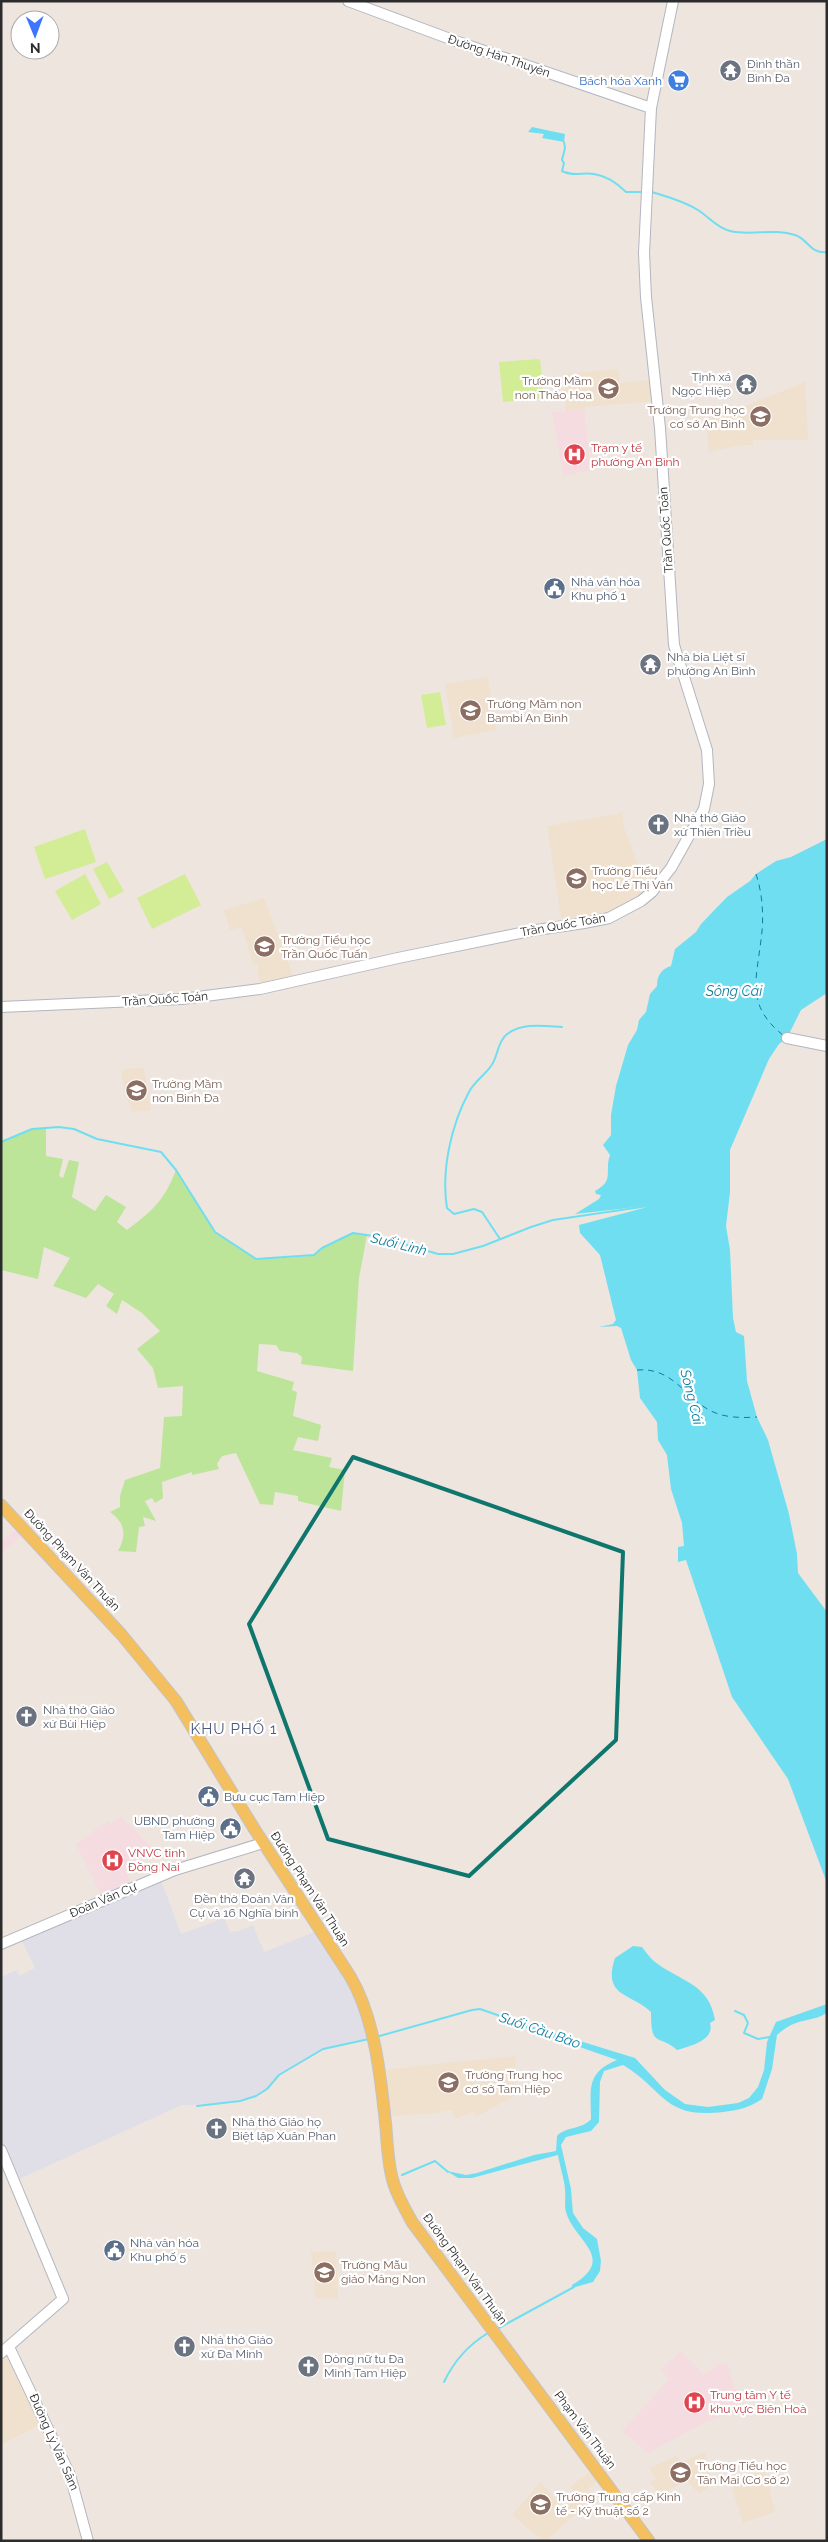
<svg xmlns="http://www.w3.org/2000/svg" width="828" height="2542" font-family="Raleway,sans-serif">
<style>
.industrial{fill:#e0dfe7}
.education{fill:#f0e1ce}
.medical{fill:#f5dce0}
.green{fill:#bce59a}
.pitch{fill:#d2ed96}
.water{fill:#70def1}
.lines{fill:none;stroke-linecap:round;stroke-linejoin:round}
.stream{stroke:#70def1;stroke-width:2}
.ferry{stroke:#0b7fa2;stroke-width:1;stroke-dasharray:6 5;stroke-linecap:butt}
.secondary-casing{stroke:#b2b6c0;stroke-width:12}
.primary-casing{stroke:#c4c4c4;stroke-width:13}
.secondary{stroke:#fff;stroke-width:10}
.primary{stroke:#f4bf5e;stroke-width:11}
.marked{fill:none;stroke:#0f766e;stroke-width:4;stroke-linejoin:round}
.labels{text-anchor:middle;stroke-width:4.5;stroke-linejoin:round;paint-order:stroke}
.street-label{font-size:12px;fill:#2c2c2c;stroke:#fff}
.worship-label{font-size:12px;fill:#5b616d;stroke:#fff;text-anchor:start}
.shop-label{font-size:12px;fill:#366cbe;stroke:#fff;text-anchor:end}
.education-label{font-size:12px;fill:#785e54;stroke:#fff;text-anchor:start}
.health-label{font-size:12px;fill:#be3a42;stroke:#fff;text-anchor:start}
.service-label{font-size:12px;fill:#4e5e75;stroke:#fff;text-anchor:start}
.water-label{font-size:14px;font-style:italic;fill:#0b7fa2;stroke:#fff}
.quarter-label{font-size:15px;letter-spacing:1px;fill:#4b5a7f;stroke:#fff}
</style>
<rect width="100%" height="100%" fill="#eee5de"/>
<path class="industrial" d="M161,1880L181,1934L224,1918L230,1932L239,1931L253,1925L264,1952L317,1931L355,1991L368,2039L324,2049L306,2058L279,2075L267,2089L256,2096L216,2104L182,2105L17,2180L1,2141V1977L17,1970L19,1976L35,1968L21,1939Z"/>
<path class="education" d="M618,369L620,383L652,380L654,401L585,407V409L566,411L563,374Z
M805,382L808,440H753V445H741L709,452L706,419L725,414Z
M488,677L496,730L454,738L445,684Z
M622,811L624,828L648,891L639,899L608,914L562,923L547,826L617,814Z
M264,898L294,978L260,986L257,964H253L242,927L230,930L224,910Z
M144,1067L151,1110L132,1112L124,1088L121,1070Z
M515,2056L516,2095L476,2117L474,2112L455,2119L453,2110L440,2111V2113L388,2116L381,2070Z
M336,2251L338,2298L316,2299L311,2252Z
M8,2353L43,2423L1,2445V2357Z
M705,2452L713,2484L699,2494L686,2480L662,2494L650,2483L656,2478L649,2468L676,2456L681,2462Z
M593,2469L600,2479L588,2489L594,2497L546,2541H543L512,2515L541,2482L562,2507L576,2494L570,2487Z
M765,2471L775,2512L743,2523L730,2482Z"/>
<path class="medical" d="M584,409L591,470L563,476L552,412Z
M15,1530L21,1536L1,1555V1542Z
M121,1816L155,1851L125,1868L131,1884L102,1897L76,1844L108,1821L111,1824Z
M681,2351L704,2375L719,2363L727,2364L742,2408L702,2424L648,2453L622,2431L669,2379L661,2369Z"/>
<path class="green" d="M46,1128V1156L63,1159L59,1176L63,1178L69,1160L79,1162L72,1197L95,1211L106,1195L126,1207L117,1222L127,1230C153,1210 164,1201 176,1170L215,1232L256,1259L302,1257L314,1255L322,1248L353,1233L367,1235L359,1278L353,1371L301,1364L302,1357L297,1353L280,1351L276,1345L259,1344L257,1371L294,1382L292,1390L297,1392L293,1416L321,1425L318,1441L298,1437L293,1450L332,1458L329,1467L345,1470L341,1511L298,1501V1496L275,1492L273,1505L260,1504L236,1453L222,1456L217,1464L219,1469L192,1475V1472L162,1482L163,1498L155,1503L152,1498L145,1501L156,1521L143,1517L145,1526L139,1527L136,1552L118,1551C127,1535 125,1523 110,1512L120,1507V1496L125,1480L160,1468L164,1417L182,1416L183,1386L158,1388L153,1368L137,1349L160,1331L142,1313L122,1300L117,1314L106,1306L114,1294L98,1284L86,1298L53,1286L70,1258L44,1247L38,1279L1,1270V1142L32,1129Z"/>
<path class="pitch" d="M540,359L544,398L503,402L499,362Z
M440,692L446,725L427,728L421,695Z
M85,829L96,862L45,879L34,847Z
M107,862L124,891L109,899L93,869Z
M85,874L101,904L72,920L55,891Z
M185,874L201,905L152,929L137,898Z"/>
<path class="water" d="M532,127L565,134L564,142L542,138L544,134L528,132Z
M827,839V993L801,1010L787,1038L779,1044L769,1059L730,1150V1192L726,1226L730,1250L733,1318L736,1332L744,1336L747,1381L757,1417L768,1440L789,1514L797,1554L798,1573L827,1612V1883L788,1779L732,1697L686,1560L678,1562V1547L684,1546L682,1523L671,1489L667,1455L658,1440L657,1422L640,1398L637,1370L631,1360L621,1328L617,1326L599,1327L613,1324L616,1320L600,1255L580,1233L579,1225L655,1205L575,1214L599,1199L601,1195L596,1194L595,1191C615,1180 604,1172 610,1155L603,1145L611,1135V1115L616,1086L628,1045L637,1030L639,1020L646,1012L650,994L657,986C657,976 661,969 671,966L675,949L696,932L701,924L727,897L750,881L756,874L776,861L791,857Z
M633,1946L642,1947C646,1952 650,1958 655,1962C681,1982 709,1983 715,2020L710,2023C715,2040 691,2046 677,2050C658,2033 651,2049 651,2012C631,1993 602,1997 615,1958Z
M827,2004V2013C808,2024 798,2016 777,2035L772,2069L762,2099C749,2108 738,2110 723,2112C663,2119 666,2091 623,2065L604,2071L600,2082L599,2122L591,2131L566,2137L561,2145L571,2189L573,2213L583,2228L597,2239L601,2261L600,2271L593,2282L572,2288V2285C618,2258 574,2241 566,2212C564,2205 566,2197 565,2189C564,2178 560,2167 558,2155L472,2178H458L447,2171L466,2175L477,2173L534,2155L556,2151L557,2136C566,2126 582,2130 591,2119C591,2090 585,2073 617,2060L508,2022L505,2018L635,2058L665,2090L685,2104L708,2107L738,2103L749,2098L758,2087L764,2070L767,2042L776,2022Z"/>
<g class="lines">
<path class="stream" d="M564,142L565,148L562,160L564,163L562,171C573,177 583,172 594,174C607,176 617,183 626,192H644
M652,192C668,197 684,201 698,210C709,217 717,228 730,231C751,236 774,228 795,235C808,239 810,254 827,252
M1,1142L32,1129L59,1127L74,1129L97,1139L161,1152L176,1170L215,1232L256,1259L314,1255L322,1248L353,1233L380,1237L438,1254H453L483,1246L531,1227L553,1220L662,1204
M500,1239L482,1212L474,1209L454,1214L447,1208C441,1171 451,1125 469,1092C474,1082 485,1075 491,1066C498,1057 497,1043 506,1035C522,1022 544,1026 562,1027
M735,2011L744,2015L748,2023L744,2033L758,2039L770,2037
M376,2037L472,2010L480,2009L506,2018
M197,2106L240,2101L256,2096L267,2089L279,2075L323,2049L369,2039
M402,2175L435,2161L448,2172
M497,2329L574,2287
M444,2382C454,2361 468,2345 488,2333"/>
<path class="ferry" d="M756,874C763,895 764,919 761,940C756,981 746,1006 784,1036
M637,1370C673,1367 684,1397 711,1411C725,1418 742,1418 757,1417"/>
<defs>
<path id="secondary" d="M348,1L461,43L651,108
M1,1007L182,999L260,989L398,958L530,931L584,923L609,918L641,901L652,892L671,868L704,809L709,784L707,750L674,645L660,428L646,297L644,253L651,108L673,1
M787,1038L827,1046
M1,1944L175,1870L263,1843
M1,2150L63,2299L1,2353
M9,2347L70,2475L88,2541"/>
<path id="primary" d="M1,1505L121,1634L176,1701L255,1830L350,1976C375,2018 381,2079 386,2128C387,2143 388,2159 391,2173C394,2190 404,2207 412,2222L649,2541"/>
</defs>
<use href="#secondary" class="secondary-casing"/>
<use href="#primary" class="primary-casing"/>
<use href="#secondary" class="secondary"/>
<use href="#primary" class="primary"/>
</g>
<path class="marked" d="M353,1457L623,1552L616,1740L469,1876L328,1839L249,1624Z"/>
<defs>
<symbol id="temple-disc" viewBox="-11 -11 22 22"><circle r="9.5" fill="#6b7280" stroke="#fff"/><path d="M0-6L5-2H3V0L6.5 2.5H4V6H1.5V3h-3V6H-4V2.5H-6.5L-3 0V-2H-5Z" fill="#fff"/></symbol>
<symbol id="supermarket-disc" viewBox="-11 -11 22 22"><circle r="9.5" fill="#3f7fe0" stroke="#fff"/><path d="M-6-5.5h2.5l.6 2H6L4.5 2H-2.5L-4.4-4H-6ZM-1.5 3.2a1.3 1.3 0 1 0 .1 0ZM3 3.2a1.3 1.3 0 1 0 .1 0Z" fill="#fff"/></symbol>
<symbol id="school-disc" viewBox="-11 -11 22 22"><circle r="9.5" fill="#8d6e63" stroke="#fff"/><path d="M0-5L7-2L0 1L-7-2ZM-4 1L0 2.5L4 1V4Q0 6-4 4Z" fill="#fff"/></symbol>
<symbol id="hospital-disc" viewBox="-11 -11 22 22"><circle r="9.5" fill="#e0444e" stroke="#fff"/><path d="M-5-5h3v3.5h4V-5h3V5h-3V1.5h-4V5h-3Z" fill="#fff"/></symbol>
<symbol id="civic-disc" viewBox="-11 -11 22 22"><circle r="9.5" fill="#5c6f8a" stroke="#fff"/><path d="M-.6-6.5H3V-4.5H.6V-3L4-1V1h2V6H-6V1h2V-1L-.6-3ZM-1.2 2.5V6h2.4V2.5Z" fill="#fff"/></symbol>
<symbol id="church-disc" viewBox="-11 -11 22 22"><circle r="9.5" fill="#6b7280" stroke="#fff"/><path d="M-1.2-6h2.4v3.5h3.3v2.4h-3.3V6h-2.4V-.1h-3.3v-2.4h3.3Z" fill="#fff"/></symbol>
<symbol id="university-disc" viewBox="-11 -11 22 22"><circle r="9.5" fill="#8d6e63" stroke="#fff"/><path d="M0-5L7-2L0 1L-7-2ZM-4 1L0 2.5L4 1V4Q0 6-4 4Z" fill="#fff"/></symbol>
</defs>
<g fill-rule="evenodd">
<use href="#temple-disc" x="718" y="58" width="25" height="25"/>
<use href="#supermarket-disc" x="666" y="68" width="25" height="25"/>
<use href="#temple-disc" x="734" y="372" width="25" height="25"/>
<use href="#school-disc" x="596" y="376" width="25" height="25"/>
<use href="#school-disc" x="748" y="404" width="25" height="25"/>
<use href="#hospital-disc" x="562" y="442" width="25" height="25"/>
<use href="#civic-disc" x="542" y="576" width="25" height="25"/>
<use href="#temple-disc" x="638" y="652" width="25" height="25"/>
<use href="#school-disc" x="458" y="698" width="25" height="25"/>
<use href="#church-disc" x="646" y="812" width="25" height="25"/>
<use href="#school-disc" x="564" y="866" width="25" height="25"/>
<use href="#school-disc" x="252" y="934" width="25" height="25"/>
<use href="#school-disc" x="124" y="1078" width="25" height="25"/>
<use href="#church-disc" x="14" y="1704" width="25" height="25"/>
<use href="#civic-disc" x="196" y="1784" width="25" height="25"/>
<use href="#civic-disc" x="218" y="1816" width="25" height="25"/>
<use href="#hospital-disc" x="100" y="1848" width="25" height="25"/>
<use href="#temple-disc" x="232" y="1866" width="25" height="25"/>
<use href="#school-disc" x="436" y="2070" width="25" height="25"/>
<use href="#church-disc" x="204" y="2116" width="25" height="25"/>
<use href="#civic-disc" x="102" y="2238" width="25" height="25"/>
<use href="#school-disc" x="312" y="2260" width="25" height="25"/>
<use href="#church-disc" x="172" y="2334" width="25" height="25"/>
<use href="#church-disc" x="296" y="2354" width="25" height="25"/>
<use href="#hospital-disc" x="682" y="2390" width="25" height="25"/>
<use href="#school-disc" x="668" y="2460" width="25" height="25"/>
<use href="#university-disc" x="528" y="2492" width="25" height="25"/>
</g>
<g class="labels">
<g class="street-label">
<text transform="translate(499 56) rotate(19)" y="4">Đường Hàn Thuyên</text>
<text transform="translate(666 530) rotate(-94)" y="4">Trần Quốc Toản</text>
<text transform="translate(563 925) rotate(-10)" y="4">Trần Quốc Toản</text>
<text transform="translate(165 999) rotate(-4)" y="4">Trần Quốc Toản</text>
<text transform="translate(72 1560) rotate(47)" y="4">Đường Phạm Văn Thuận</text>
<text transform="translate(310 1889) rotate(57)" y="4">Đường Phạm Văn Thuận</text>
<text transform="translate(103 1900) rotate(-23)" y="4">Đoàn Văn Cự</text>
<text transform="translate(465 2269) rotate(54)" y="4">Đường Phạm Văn Thuận</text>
<text transform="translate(585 2430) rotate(53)" y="4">Phạm Văn Thuận</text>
<text transform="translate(54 2442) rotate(66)" y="4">Đường Lý Văn Sâm</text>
</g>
<g class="worship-label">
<text x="747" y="68">Đình thần<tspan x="747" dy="14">Bình Đa</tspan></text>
<text x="731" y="381" text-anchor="end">Tịnh xá<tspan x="731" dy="14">Ngọc Hiệp</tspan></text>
<text x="667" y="661">Nhà bia Liệt sĩ<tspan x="667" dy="14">phường An Bình</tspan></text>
<text x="674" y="822">Nhà thờ Giáo<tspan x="674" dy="14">xứ Thiên Triều</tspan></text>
<text x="43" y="1714">Nhà thờ Giáo<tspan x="43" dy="14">xứ Bùi Hiệp</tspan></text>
<text x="244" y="1903" text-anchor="middle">Đền thờ Đoàn Văn<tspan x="244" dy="14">Cự và 16 Nghĩa binh</tspan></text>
<text x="232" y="2126">Nhà thờ Giáo họ<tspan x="232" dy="14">Biệt lập Xuân Phan</tspan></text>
<text x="201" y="2344">Nhà thờ Giáo<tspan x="201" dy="14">xứ Đa Minh</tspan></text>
<text x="324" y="2363">Dòng nữ tu Đa<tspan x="324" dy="14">Minh Tam Hiệp</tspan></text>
</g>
<g class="shop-label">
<text x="662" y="85">Bách hóa Xanh</text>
</g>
<g class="education-label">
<text x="592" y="385" text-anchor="end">Trường Mầm<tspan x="592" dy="14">non Thảo Hoa</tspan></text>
<text x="745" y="414" text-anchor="end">Trường Trung học<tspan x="745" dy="14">cơ sở An Bình</tspan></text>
<text x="487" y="708">Trường Mầm non<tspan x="487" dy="14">Bambi An Bình</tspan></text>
<text x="592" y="875">Trường Tiểu<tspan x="592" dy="14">học Lê Thị Vân</tspan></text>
<text x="281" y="944">Trường Tiểu học<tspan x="281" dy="14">Trần Quốc Tuấn</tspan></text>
<text x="152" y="1088">Trường Mầm<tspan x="152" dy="14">non Bình Đa</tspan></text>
<text x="465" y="2079">Trường Trung học<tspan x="465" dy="14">cơ sở Tam Hiệp</tspan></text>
<text x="341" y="2269">Trường Mẫu<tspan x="341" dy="14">giáo Măng Non</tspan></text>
<text x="697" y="2470">Trường Tiểu học<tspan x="697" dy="14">Tân Mai (Cơ sở 2)</tspan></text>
<text x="556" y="2501">Trường Trung cấp Kinh<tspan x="556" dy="14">tế - Kỹ thuật số 2</tspan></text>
</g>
<g class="health-label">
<text x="591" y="452">Trạm y tế<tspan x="591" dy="14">phường An Bình</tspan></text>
<text x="128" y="1857">VNVC tỉnh<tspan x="128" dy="14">Đồng Nai</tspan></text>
<text x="710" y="2399">Trung tâm Y tế<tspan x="710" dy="14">khu vực Biên Hoà</tspan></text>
</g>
<g class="service-label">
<text x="571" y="586">Nhà văn hóa<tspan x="571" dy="14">Khu phố 1</tspan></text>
<text x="224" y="1801">Bưu cục Tam Hiệp</text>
<text x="215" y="1825" text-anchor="end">UBND phường<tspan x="215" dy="14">Tam Hiệp</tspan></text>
<text x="130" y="2247">Nhà văn hóa<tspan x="130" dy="14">Khu phố 5</tspan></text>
</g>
<g class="water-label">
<text x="734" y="996">Sông Cái</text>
<text transform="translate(399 1244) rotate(14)" y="5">Suối Linh</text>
<text transform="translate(692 1397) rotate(76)" y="5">Sông Cái</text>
<text transform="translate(540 2030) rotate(19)" y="5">Suối Cầu Bào</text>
</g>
<g class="quarter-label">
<text x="234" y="1734">KHU PHỐ 1</text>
</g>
</g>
<rect width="828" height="2542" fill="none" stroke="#2c2c2c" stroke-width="5"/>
<g transform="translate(35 35) rotate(179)"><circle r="24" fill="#ffffff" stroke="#ababab"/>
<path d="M0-4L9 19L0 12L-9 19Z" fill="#3c76fe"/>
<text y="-8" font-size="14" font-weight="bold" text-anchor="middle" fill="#2c2c2c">N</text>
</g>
</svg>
